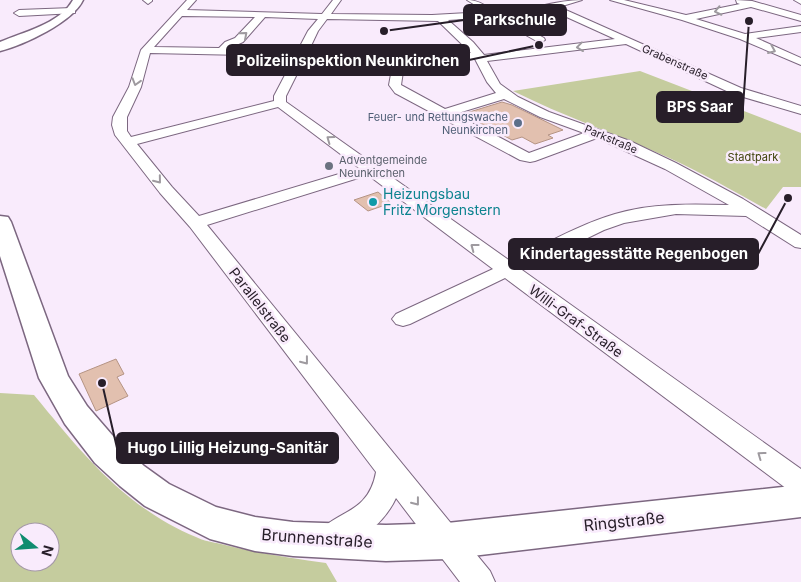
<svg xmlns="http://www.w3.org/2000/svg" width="801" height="582" font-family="Inter,sans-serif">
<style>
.green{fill:#c5cc9e;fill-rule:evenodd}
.building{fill:#e2c0af;stroke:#b59484}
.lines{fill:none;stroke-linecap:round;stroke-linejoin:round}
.minor-casing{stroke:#7c6780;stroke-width:2}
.tertiary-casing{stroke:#7c6780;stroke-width:3}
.minor{fill:#fff;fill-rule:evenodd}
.tertiary{fill:#fff;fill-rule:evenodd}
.oneway{stroke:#9e9a9f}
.service-dot{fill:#5c6f8a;stroke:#f9ebfc;stroke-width:2}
.worship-dot{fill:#6b7280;stroke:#f9ebfc;stroke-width:2}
.culture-dot{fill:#0f9aa8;stroke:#f9ebfc;stroke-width:2}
.labels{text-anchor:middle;stroke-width:5;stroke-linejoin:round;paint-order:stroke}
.far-street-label{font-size:11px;fill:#271e29;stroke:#f9ebfc}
.far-service-label{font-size:11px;fill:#4e5e75;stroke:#f9ebfc;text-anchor:end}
.far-park-label{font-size:11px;fill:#3e420a;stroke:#f9ebfc}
.far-worship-label{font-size:11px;fill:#5b616d;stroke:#f9ebfc;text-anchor:start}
.culture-label{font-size:14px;fill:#0d838f;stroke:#f9ebfc;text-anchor:start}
.street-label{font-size:14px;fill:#271e29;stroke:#f9ebfc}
.near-street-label{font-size:16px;fill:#271e29;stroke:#f9ebfc}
.leader{fill:none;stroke:#271e29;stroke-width:2}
.callout-dot{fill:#271e29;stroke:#f9ebfc;stroke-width:2}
.callout{fill:#271e29;stroke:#271e29;stroke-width:2}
.callout-label{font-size:15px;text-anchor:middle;font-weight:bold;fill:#fff}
</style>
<rect width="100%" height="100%" fill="#f9ebfc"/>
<path class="green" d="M640,71L801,133V187H783L766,209C733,191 701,172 667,157C616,134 563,116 513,91Z
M0,393L34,395C82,453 124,507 196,537C203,541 213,542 221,544C256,553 291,558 326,563L337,582H0ZM20,532H50V562H20Z"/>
<path class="building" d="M502,102L512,105L563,130L548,135L553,138L535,144L522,137L512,140L463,114Z
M378,192L391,203L368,211L354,200Z
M116,359L124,374L117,377L128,396L96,411L79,374Z"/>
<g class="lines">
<defs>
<path id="minor" d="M143,0H152V1L148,4Z
M187,0H196L187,10L322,14L333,0H341L331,14L432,15L486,12L467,0C483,0 489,11 500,11C527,12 554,0 582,0L559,7L741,88L801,106V114L733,94L626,44L487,61L500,84L518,97L549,112L630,141L676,163L743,199L801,235V248L795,247L746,216L676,214L624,223L604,230L522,270L801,469V496L791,492L505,278L410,324L403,326L396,324L392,319L396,314L493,269L368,175L207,225L490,571L495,582H460L396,498C384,524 359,542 332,552L321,548L317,538C330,509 368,518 376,472L190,227L160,193L115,135L112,125L113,117L129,87L141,50ZM549,9L615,39L484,55L473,42L448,20L494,17L540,43L545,40L544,38L505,16ZM182,16L255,17L235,38L225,42L219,48L154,47ZM265,17L318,19L308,31L298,50L230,48L243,42ZM327,19L438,21L471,53L309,50L318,31ZM150,53L295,56L274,96V101L131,137L127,131V117L141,87ZM306,56L394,58L389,85L395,93L520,160L530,162L535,161L597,138L665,169L729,205C691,204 652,203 615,214C578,225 544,245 510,261L286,102V96ZM405,58L475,59L487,82L496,93L445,109L401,85ZM504,99L540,117L584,133L529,153L455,114ZM278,107L359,168L199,216L172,187L137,144Z
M610,0H624L686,15L740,4L737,3L736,0L752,1L801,15V21L751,7L696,19L745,34L801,26V32L756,38L801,58V65L740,39L682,20Z
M794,0H801V4Z
M72,8L75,9V13L19,16L14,13L19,10Z"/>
<path id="tertiary" d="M73,0H83C73,22 24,45 0,51V42C23,32 60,24 73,0Z
M0,216L8,217L11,222L68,376L87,406L119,443L144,466L169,484L216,507L255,517L293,522L386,525L447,523L801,485V517L447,559L386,561L293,556L255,551L210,539L145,506L120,486L95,463L65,424L39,378L0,256Z"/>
</defs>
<use href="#minor" class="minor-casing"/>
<use href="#tertiary" class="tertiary-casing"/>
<use href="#minor" class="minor"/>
<use href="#tertiary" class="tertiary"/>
</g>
<defs><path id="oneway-chevron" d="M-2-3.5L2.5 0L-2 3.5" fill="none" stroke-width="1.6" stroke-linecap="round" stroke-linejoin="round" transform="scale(1.25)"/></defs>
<g class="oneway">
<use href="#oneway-chevron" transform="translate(718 11) rotate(168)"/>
<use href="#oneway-chevron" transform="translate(244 35) rotate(-41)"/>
<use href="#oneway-chevron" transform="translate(580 47) rotate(173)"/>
<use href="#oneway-chevron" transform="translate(772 50) rotate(23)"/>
<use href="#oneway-chevron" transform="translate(136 82) rotate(107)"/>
<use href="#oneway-chevron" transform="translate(330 139) rotate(-144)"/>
<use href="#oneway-chevron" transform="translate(158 180) rotate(51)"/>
<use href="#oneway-chevron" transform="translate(474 247) rotate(-143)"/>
<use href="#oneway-chevron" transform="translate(305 361) rotate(52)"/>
<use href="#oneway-chevron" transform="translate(761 455) rotate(-144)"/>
<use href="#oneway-chevron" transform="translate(416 502) rotate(52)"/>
</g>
<circle class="service-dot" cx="518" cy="123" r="5"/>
<circle class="worship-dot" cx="329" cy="166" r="5"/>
<circle class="culture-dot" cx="373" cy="202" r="5"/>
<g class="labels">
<g class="far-street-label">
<text transform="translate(675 62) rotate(24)" y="4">Grabenstraße</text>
<text transform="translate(611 139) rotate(23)" y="4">Parkstraße</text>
</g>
<g class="far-service-label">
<text x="508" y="121">Feuer- und Rettungswache<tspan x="508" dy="13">Neunkirchen</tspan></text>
</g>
<g class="far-park-label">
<text x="753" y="161">Stadtpark</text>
</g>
<g class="far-worship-label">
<text x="339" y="164">Adventgemeinde<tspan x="339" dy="13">Neunkirchen</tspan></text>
</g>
<g class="culture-label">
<text x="383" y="199">Heizungsbau<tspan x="383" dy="16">Fritz Morgenstern</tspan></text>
</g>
<g class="street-label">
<text transform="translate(260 305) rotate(52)" y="5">Parallelstraße</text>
<text transform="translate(576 321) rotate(36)" y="5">Willi-Graf-Straße</text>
</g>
<g class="near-street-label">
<text transform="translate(624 521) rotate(-6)" y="6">Ringstraße</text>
<text transform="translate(317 538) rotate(4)" y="6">Brunnenstraße</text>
</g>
</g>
<path class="leader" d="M384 31L464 20M539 45L469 60M749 21L743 107M788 198L758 254M102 383L117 448"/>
<g class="callout-dot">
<circle cx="384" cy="31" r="5"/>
<circle cx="539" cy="45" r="5"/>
<circle cx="749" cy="21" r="5"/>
<circle cx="788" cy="198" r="5"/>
<circle cx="102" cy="383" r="5"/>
</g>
<g class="callout">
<rect x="464" y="5" width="102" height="30" rx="5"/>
<rect x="227" y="45" width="242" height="30" rx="5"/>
<rect x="657" y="92" width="86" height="30" rx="5"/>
<rect x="509" y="239" width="249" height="30" rx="5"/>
<rect x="117" y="433" width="221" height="30" rx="5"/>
</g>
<g class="callout-label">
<text x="515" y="25">Parkschule</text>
<text x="348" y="66">Polizeiinspektion Neunkirchen</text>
<text x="700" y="112">BPS Saar</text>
<text x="634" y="259">Kindertagesstätte Regenbogen</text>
<text x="228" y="453">Hugo Lillig Heizung-Sanitär</text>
</g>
<g transform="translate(35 547) rotate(107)"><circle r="24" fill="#f9ebfc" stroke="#a599a8"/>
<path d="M0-4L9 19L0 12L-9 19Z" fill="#108c70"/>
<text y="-8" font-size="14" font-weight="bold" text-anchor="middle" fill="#271e29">N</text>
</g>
</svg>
